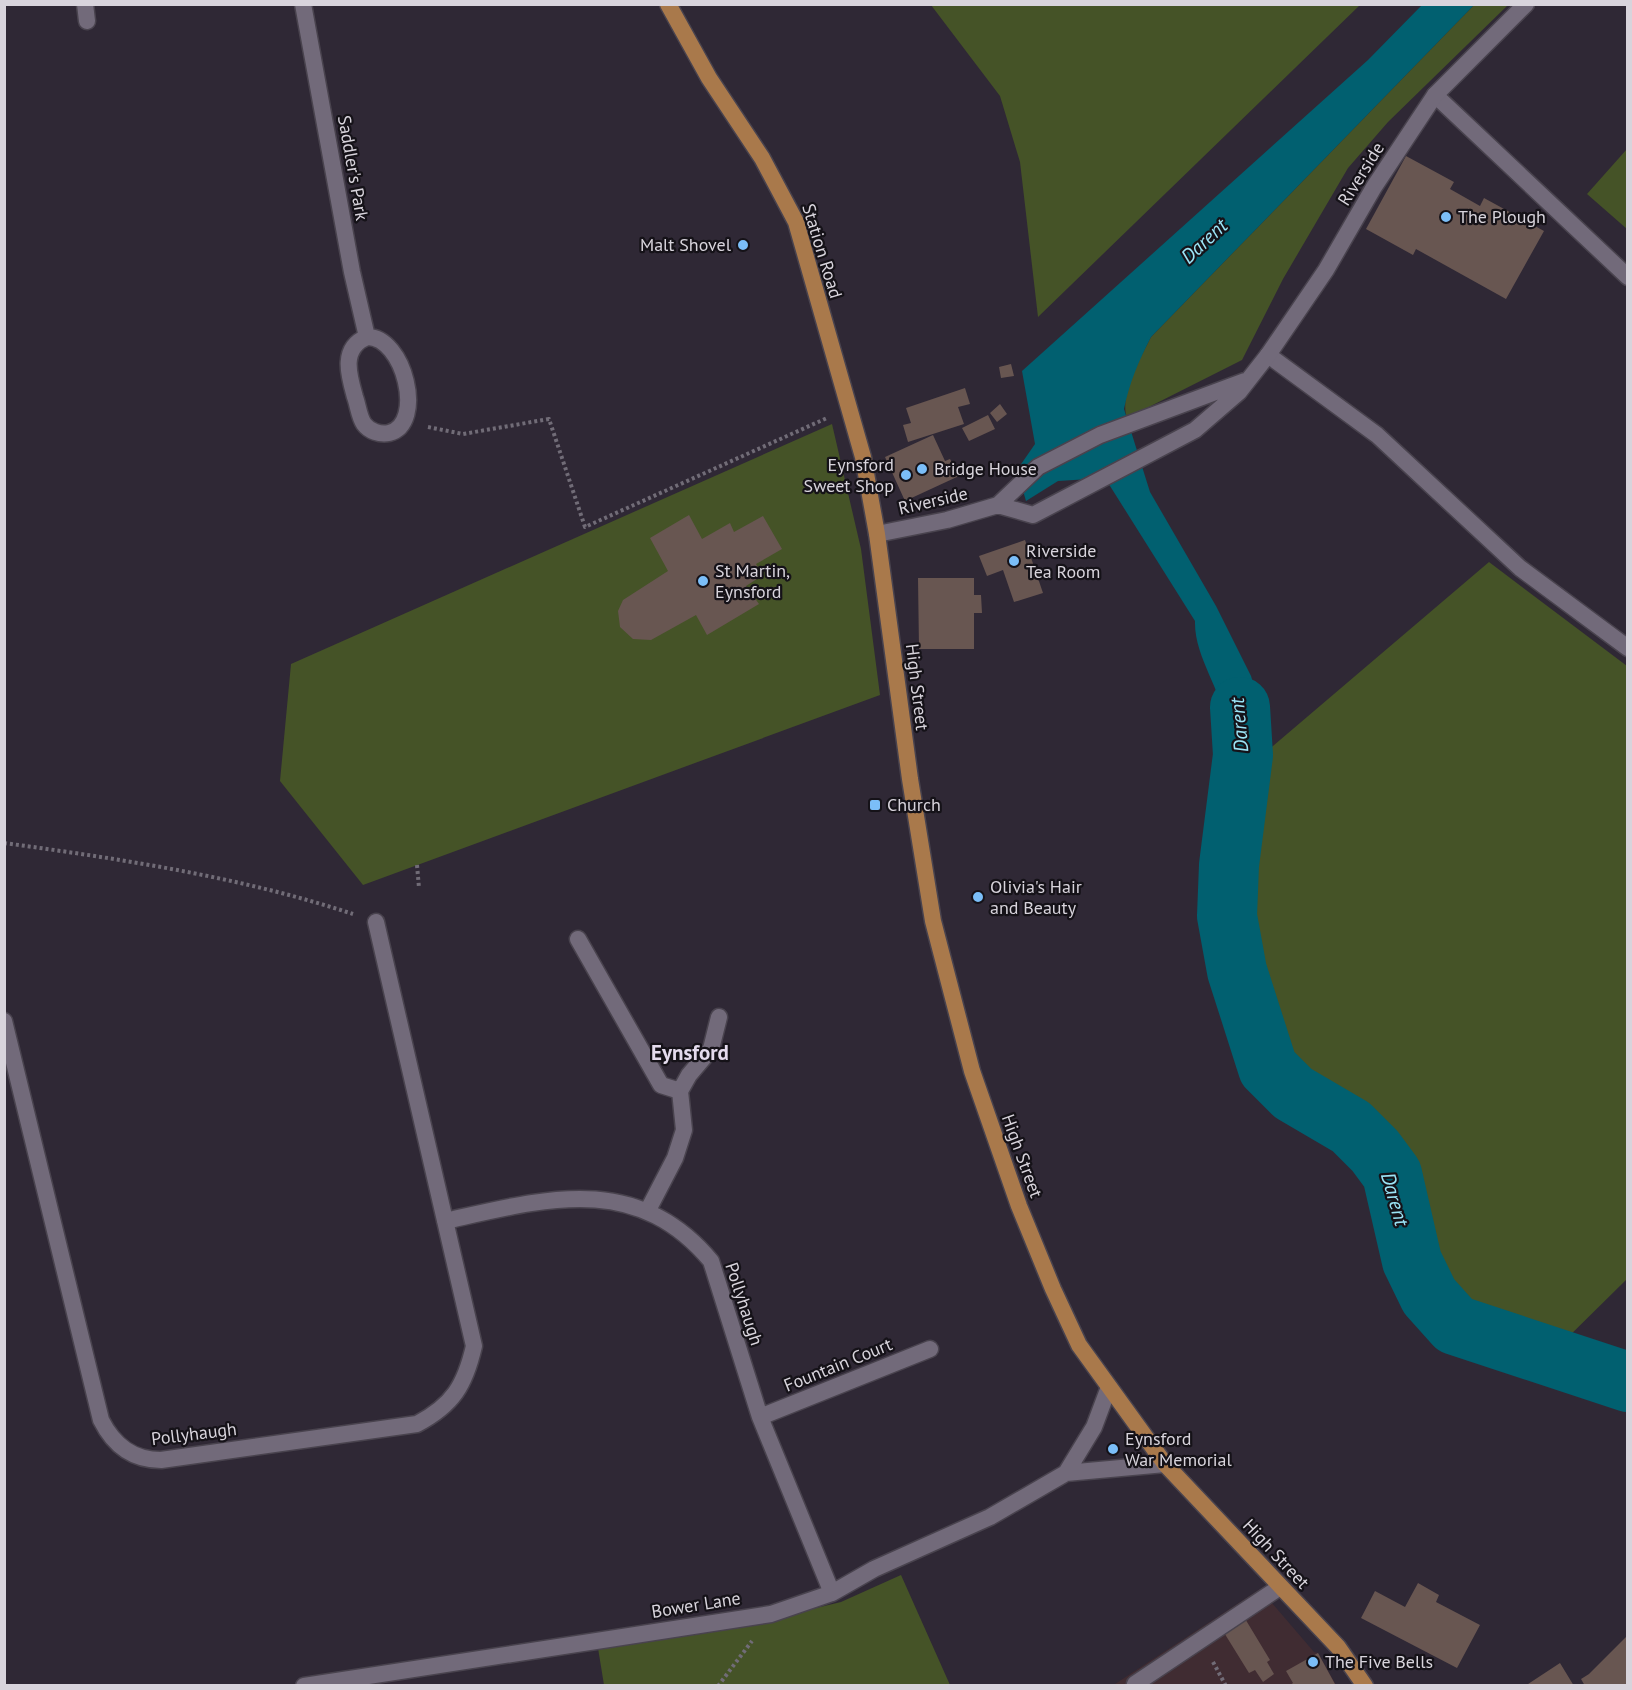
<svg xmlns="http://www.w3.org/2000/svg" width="1632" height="1690" font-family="'PT Sans',sans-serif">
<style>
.commercial{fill:#402c32}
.green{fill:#455327}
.water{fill:#016070}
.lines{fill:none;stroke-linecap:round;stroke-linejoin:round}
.river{stroke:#016070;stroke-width:60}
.building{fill:#685651}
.service-casing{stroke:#49434e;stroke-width:19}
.minor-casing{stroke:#49434e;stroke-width:19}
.tertiary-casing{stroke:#49434e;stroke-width:19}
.primary-casing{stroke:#49434e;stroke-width:19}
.path{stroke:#716c77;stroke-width:4;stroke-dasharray:3 3;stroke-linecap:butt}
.service{stroke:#726a7a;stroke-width:16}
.minor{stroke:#726a7a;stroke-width:16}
.tertiary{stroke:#726a7a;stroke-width:16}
.primary{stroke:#a9794b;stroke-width:16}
.poi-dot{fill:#7bbef8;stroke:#151218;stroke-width:2}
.labels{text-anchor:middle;stroke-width:4.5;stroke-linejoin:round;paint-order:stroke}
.street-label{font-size:18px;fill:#d8d4dc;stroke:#151218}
.poi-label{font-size:18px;fill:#d8d4dc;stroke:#151218;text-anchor:start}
.water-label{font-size:20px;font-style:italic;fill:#9be5f7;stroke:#151218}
.quarter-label{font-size:21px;font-weight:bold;fill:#e4dbed;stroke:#151218}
</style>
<rect width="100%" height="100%" fill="#2f2835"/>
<path class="commercial" d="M1260,1589L1314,1652L1318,1653L1336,1685L1112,1686Z"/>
<path class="green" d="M931,5H1360L1038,317L1020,162L1000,96Z
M1474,5H1508L1388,122L1348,168L1283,279L1242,360L1127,418C1119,394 1140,359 1151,337Z
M1627,149V229L1587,194Z
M832,424L861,549L880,695L363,885L280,781L291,664Z
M1489,562L1627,666V1279L1555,1350L1465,1318L1422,1260L1405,1169L1364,1122L1283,1063L1254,977L1244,909L1240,837L1266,752Z
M901,1575L950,1685H604L598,1648L766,1620L841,1602Z"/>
<path class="water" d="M1422,5H1474L1151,337C1139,360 1129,384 1124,409L1150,492L1216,606L1251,676L1257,696L1261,729V792L1219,786C1222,767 1228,745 1226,726C1222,689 1194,657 1195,621L1105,478L1058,481L1026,501L1017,470L1035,444L1022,371L1368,60Z"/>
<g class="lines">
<path class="river" d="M1240,707L1243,755L1229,865L1227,916L1237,971L1268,1068L1293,1093L1351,1127L1375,1151L1392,1174L1412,1261L1429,1296L1455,1325L1628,1382"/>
</g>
<path class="building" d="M1406,156L1454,182L1450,189L1480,206L1484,198L1544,231L1506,299L1416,249L1413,255L1366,229Z
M1011,364L1014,376L1001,378L999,367Z
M965,388L970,404L958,407L964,424L908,442L903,425L911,423L906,408Z
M1000,404L1007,414L997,422L990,413Z
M988,415L995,429L969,441L962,428Z
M933,435L945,461L950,459L959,476L905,501L885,457Z
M689,515L702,539L730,523L734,532L763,516L782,549L756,564L763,575L746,586L759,604L707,635L696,615L651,640L633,639L620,627L618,611L623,600L668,571L650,538Z
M1025,540L1043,593L1014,602L1003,570L987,576L979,556Z
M918,578H974V595H981L982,613H974V649H919Z
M1418,1583L1439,1595L1436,1602L1480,1625L1457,1668L1361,1618L1375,1591L1405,1607Z
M1244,1617L1270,1660L1267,1662L1274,1674L1263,1682L1255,1670L1249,1673L1223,1631Z
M1628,1635V1686H1585L1581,1679L1589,1674Z
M1318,1653L1336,1686H1289L1293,1683L1286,1671Z
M1560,1663L1574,1686H1525Z"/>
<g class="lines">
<defs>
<path id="service" d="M85,4L87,21
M1435,95L1628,277
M1268,355L1377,435L1520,568L1628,648
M1135,1684L1280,1587"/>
<path id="minor" d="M303,4L352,272L367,337
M367,337C404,336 426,424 389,433C380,435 369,431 364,424C359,417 358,405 355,397C349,376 340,348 367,337Z
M578,939L661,1085L680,1091
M4,1021L101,1420C114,1446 133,1460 161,1460L417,1424C453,1405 465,1385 474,1346L376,922
M648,1210L675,1158L684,1130L680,1091L689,1075L711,1049L719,1017
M445,1221C544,1199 636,1171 711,1261L760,1417L832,1593
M760,1417L930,1349
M1066,1473L1165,1464
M304,1686L771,1614L832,1593L874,1569L990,1517L1066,1473L1094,1427L1109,1387"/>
<path id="tertiary" d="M998,505L1033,515L1195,430L1239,392L1268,355L1326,270L1374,187L1435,95L1526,4
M877,534L947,520L998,505L1038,467L1100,435L1245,381"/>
<path id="primary" d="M668,4L709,78L762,158L796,222L863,457L877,534L910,779L933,921L972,1071L1019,1206L1053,1289L1079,1345L1165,1464L1338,1647L1365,1686"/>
</defs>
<use href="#service" class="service-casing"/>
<use href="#minor" class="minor-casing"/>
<use href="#tertiary" class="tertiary-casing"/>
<use href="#primary" class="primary-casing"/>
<path class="path" d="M428,427L463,434L549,419L585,527L827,418
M4,843C121,859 241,877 353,914
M417,865L419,888
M1213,1662L1226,1686
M718,1686L752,1641"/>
<use href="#service" class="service"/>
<use href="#minor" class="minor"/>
<use href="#tertiary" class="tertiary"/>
<use href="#primary" class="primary"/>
</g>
<g class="poi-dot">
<circle cx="1446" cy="217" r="6"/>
<circle cx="743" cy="245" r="6"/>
<circle cx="922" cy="469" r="6"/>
<circle cx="906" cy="475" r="6"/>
<circle cx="1014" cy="561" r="6"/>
<circle cx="703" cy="581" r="6"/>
<rect x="869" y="799" width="12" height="12" rx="3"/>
<circle cx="978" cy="897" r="6"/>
<circle cx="1113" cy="1449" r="6"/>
<circle cx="1313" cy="1662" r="6"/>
</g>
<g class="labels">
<g class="street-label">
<text transform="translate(353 168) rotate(80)" y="6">Saddler's Park</text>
<text transform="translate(1361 174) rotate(-58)" y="6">Riverside</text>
<text transform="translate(822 251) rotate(73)" y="6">Station Road</text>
<text transform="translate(933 501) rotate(-13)" y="6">Riverside</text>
<text transform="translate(917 687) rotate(83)" y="6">High Street</text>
<text transform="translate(1022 1156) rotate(70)" y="6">High Street</text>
<text transform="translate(744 1304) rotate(72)" y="6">Pollyhaugh</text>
<text transform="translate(838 1365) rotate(-22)" y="6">Fountain Court</text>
<text transform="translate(194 1434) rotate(-7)" y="6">Pollyhaugh</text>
<text transform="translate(1276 1554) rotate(47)" y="6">High Street</text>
<text transform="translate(696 1605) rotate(-9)" y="6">Bower Lane</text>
</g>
<g class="poi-label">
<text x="1458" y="223">The Plough</text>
<text x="731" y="251" text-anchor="end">Malt Shovel</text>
<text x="894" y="471" text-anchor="end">Eynsford<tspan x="894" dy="21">Sweet Shop</tspan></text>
<text x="934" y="475">Bridge House</text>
<text x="1026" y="557">Riverside<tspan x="1026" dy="21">Tea Room</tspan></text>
<text x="715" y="577">St Martin,<tspan x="715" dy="21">Eynsford</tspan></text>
<text x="887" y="811">Church</text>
<text x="990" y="893">Olivia's Hair<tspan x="990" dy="21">and Beauty</tspan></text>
<text x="1125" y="1445">Eynsford<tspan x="1125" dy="21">War Memorial</tspan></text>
<text x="1325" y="1668">The Five Bells</text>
</g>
<g class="water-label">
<text transform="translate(1204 241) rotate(-43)" y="7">Darent</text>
<text transform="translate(1239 725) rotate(-95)" y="7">Darent</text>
<text transform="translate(1395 1199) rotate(74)" y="7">Darent</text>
</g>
<g class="quarter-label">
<text x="690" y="1060">Eynsford</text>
</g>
</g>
<rect width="1632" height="1690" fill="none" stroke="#d8d4dc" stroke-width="12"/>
</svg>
